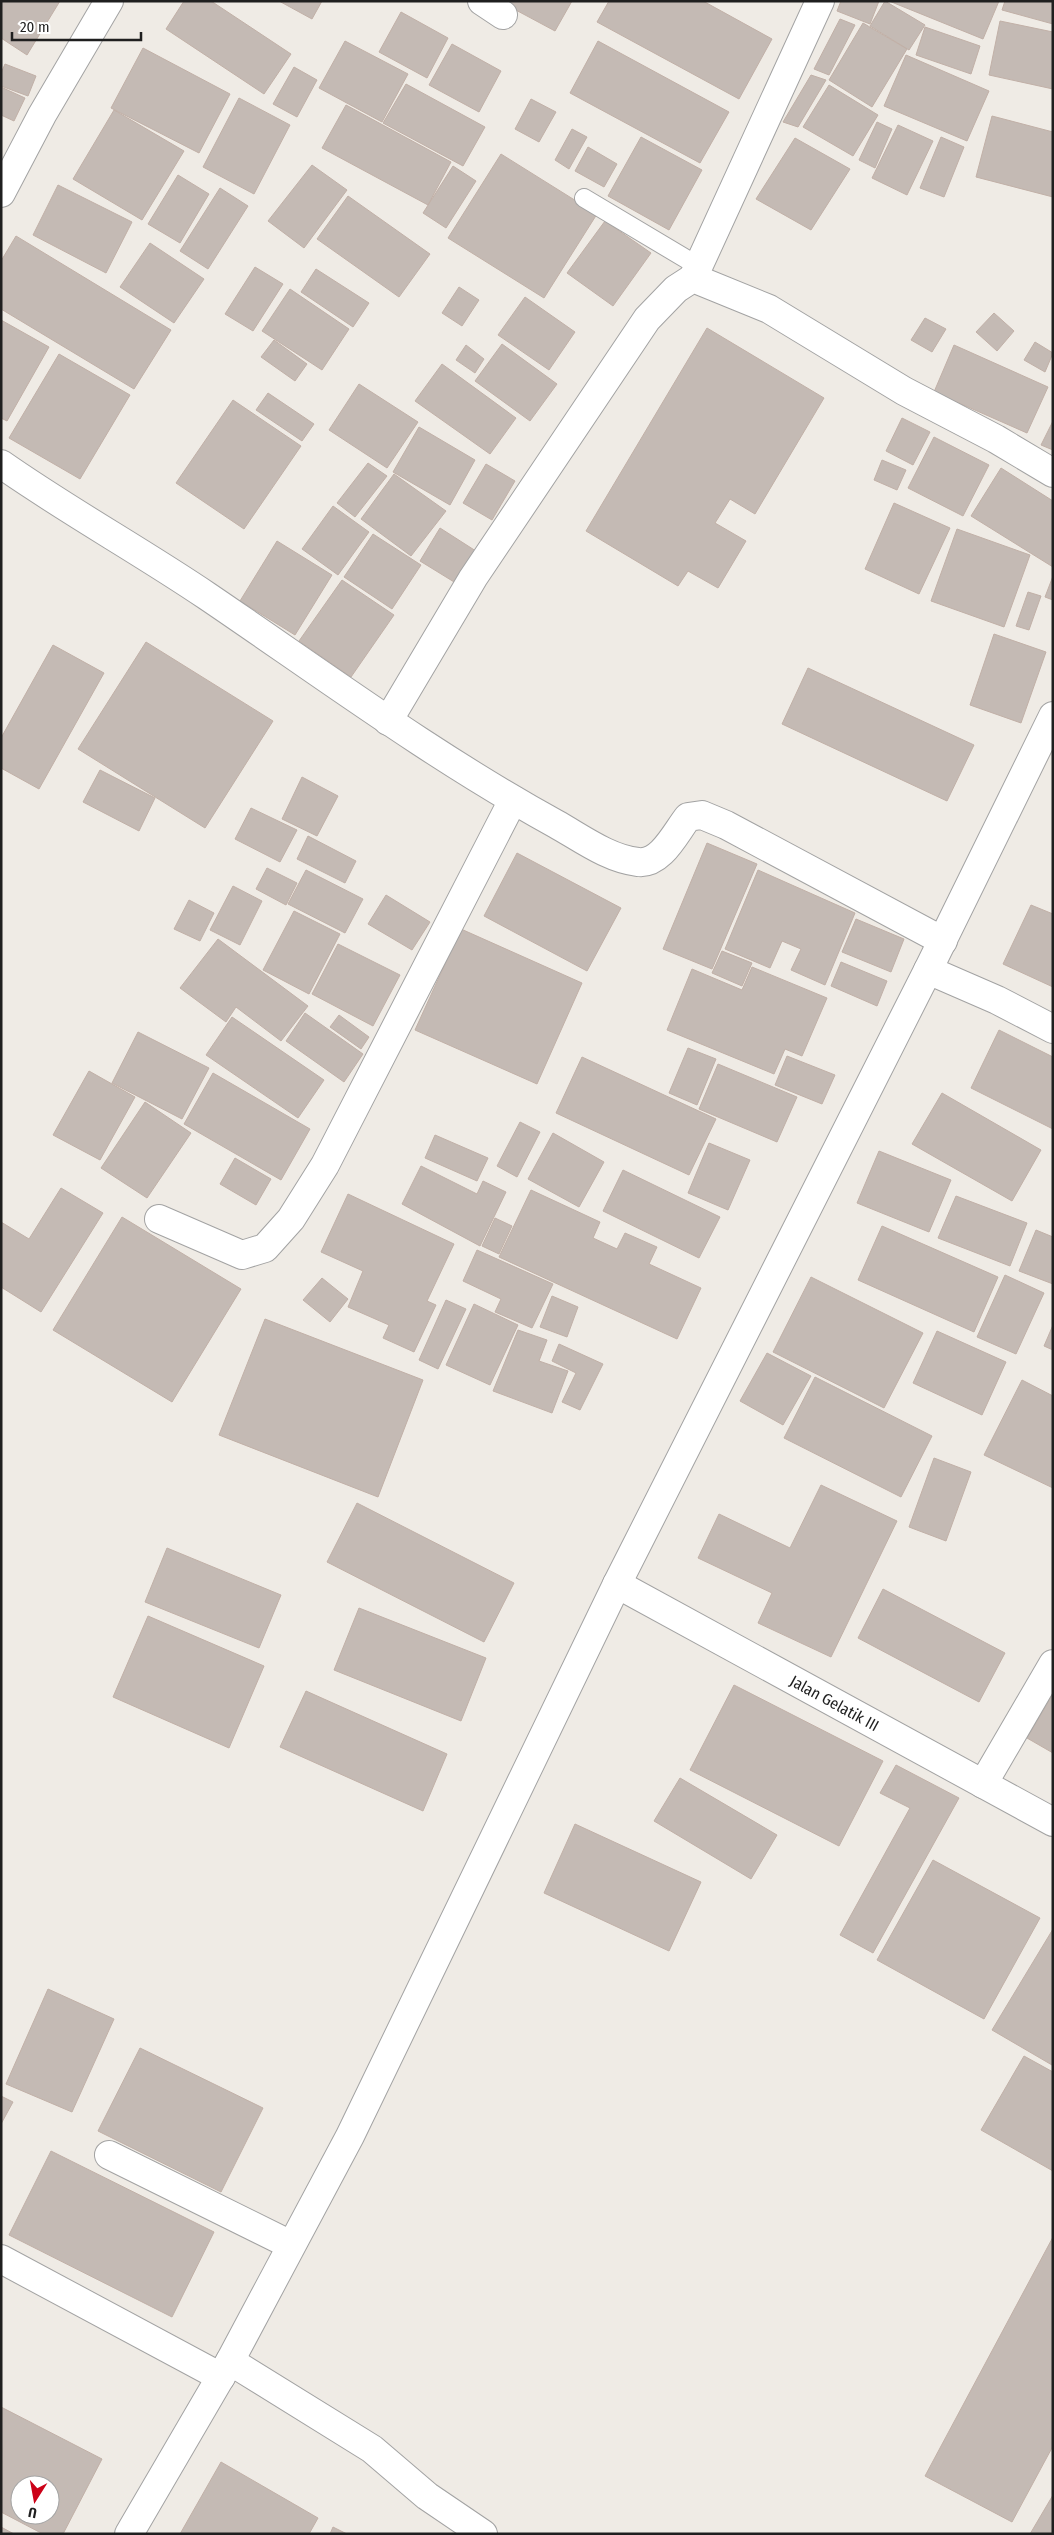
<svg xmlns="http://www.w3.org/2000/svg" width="1054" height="2535" font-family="'Fira Sans Condensed',sans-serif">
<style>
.building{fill:#c4bab4;stroke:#c1b0a7;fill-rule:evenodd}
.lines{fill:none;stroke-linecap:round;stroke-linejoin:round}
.lane-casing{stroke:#a3a3a3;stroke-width:20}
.street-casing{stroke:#a3a3a3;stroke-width:30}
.lane{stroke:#fff;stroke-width:18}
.street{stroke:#fff;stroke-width:28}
.labels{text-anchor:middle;stroke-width:4.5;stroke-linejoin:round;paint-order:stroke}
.street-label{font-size:16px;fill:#1f1f1f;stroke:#fff}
</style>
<rect width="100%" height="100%" fill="#efebe5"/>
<path class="building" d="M1,1H60L27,55L1,38Z
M184,1H211L291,54L264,94L166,29Z
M279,1H322L312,19Z
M499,1H572L555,31Z
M609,1H703L772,39L739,99L597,22Z
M841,1H879L870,24L837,11Z
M885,1L925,25L909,50L870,26Z
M889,1H999L983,39Z
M1005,1H1053V24L1002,10Z
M401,12L448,38L427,78L379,52Z
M840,19L855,25L829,75L814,69Z
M1000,21L1053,32V89L989,75Z
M863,23L907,49L872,107L829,80Z
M925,27L980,46L971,74L916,55Z
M345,41L408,74L382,122L319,88Z
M598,41L729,112L700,163L570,93Z
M452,44L501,71L479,112L429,85Z
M143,48L230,94L199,153L111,108Z
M906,55L989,91L967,141L884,106Z
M5,64L36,76L28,96L1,86V73Z
M294,67L317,80L297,117L273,104Z
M811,75L826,80L798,127L783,122Z
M406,84L485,127L463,166L383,123Z
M829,85L878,115L853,156L803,127Z
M1,87L25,98L14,121L1,115Z
M239,98L290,125L254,194L203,167Z
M531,99L556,112L539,142L515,129Z
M346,105L451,162L428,205L322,148Z
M114,110L184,151L142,220L73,179Z
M992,116L1053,132V197L976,177Z
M877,122L892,129L875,168L859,160Z
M898,125L933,141L907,195L872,178Z
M572,129L587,137L569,169L555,160Z
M641,137L702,170L669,230L608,196Z
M941,137L964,147L944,197L920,188Z
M795,138L850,169L811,230L756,199Z
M588,147L617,164L604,187L575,171Z
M501,154L597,214L544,298L448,238Z
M312,165L347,190L304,248L268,221Z
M453,166L476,181L446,228L423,213Z
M178,175L209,194L180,243L148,224Z
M58,185L132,222L106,273L33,235Z
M220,188L248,206L208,269L180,251Z
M348,196L430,254L399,297L317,239Z
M605,221L651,253L613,306L567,273Z
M16,236L171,330L134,389L1,309V261Z
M150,243L204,279L174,323L120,287Z
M255,267L283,284L253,331L225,314Z
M316,269L369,303L353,327L301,292Z
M459,287L479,300L462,326L442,313Z
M290,289L349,329L322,370L262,331Z
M525,297L575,332L549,370L498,335Z
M994,313L1014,331L997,351L976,332Z
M925,318L946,329L932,352L911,340Z
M1,320L49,347L7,421L1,418Z
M707,328L824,398L755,514L730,499L715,523L746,541L718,588L688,571L678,586L586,531Z
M274,340L307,364L295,381L261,357Z
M1035,342L1053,353L1045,372L1024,360Z
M502,344L557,384L530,421L475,381Z
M466,345L484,359L475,373L456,360Z
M954,345L1048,387L1027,433L934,392Z
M59,354L130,395L80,479L9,438Z
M442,364L516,418L490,454L415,401Z
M359,384L418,422L387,468L329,430Z
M268,393L314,424L302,441L256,410Z
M233,400L301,446L244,529L176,483Z
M902,418L930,432L913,465L886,451Z
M1053,421V450L1041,445Z
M419,427L475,460L450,505L393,472Z
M934,437L989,465L963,516L908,488Z
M882,460L906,470L897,490L874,480Z
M368,463L387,476L355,517L337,503Z
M486,464L515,481L492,520L463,503Z
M1001,468L1053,501V567L971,516Z
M394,474L446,511L411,556L361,519Z
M894,503L950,528L919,594L865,569Z
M333,506L369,532L338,575L302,549Z
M440,528L479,553L459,585L420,561Z
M957,529L1030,555L1004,627L931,601Z
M373,534L421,565L392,609L344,577Z
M277,541L332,575L295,635L240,601Z
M1053,576V600L1045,597Z
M342,580L394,615L351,677L299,641Z
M1028,592L1041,596L1029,630L1016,626Z
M994,634L1046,652L1021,723L970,705Z
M146,642L273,721L205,828L78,749Z
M53,645L104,673L39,789L1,768V738Z
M808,668L974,745L947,801L782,724Z
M100,770L155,798L139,831L83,802Z
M302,777L338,796L317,836L282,819Z
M251,808L297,830L280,862L235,839Z
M308,836L356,861L345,883L297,859Z
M707,843L757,864L712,969L663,949Z
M517,853L621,908L587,971L484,916Z
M267,868L297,883L286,905L256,889Z
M306,870L363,899L345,933L288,904Z
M758,870L855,913L825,985L791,970L801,949L782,941L770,968L725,949Z
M233,886L262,901L240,945L210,930Z
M386,895L430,922L412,950L368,924Z
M189,900L214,913L200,941L174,929Z
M1031,905L1053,914V987L1003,964Z
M294,911L340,934L309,994L263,970Z
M856,919L904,939L891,972L842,952Z
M461,929L582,983L537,1084L415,1030Z
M218,939L308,1006L281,1041L236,1007L226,1022L180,988Z
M338,944L400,975L373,1026L312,994Z
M722,951L752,963L742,986L712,973Z
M841,962L887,981L877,1006L831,986Z
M752,967L827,998L802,1056L785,1049L774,1074L667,1030L692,969L742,990Z
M305,1013L363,1054L344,1082L286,1041Z
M339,1015L369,1037L361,1049L330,1027Z
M232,1017L324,1080L298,1118L206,1055Z
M999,1030L1053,1057V1129L971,1088Z
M138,1032L209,1068L182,1119L112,1083Z
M688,1048L716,1059L697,1105L669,1093Z
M787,1056L835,1075L822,1104L775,1085Z
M582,1057L716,1119L689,1175L556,1113Z
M718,1064L797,1097L777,1142L699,1109Z
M89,1071L135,1097L100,1160L53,1135Z
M213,1073L310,1129L281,1180L184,1124Z
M942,1093L1041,1150L1012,1201L912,1144Z
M145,1102L191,1133L147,1198L101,1168Z
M520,1122L540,1132L517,1177L497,1166Z
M553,1133L604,1162L579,1207L528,1179Z
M435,1135L488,1158L477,1181L425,1158Z
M709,1143L750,1160L728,1210L688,1193Z
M879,1151L951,1180L929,1232L857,1203Z
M235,1158L271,1179L256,1205L220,1184Z
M421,1166L477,1194L483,1181L506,1192L480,1246L402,1204Z
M623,1170L720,1217L699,1258L603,1211Z
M61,1188L103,1213L41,1312L1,1287V1222L29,1239Z
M531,1190L600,1222L593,1238L617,1249L625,1233L657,1247L649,1264L701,1288L677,1339L499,1257Z
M348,1194L454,1244L427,1301L436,1305L414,1352L383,1338L389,1325L348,1307L363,1271L321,1252Z
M956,1196L1027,1223L1010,1266L938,1238Z
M122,1217L241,1289L172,1402L53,1330Z
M495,1218L512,1226L499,1254L482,1246Z
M882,1226L998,1277L974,1332L858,1280Z
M1036,1230L1053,1237V1284L1019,1271Z
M477,1250L553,1284L532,1328L495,1312L501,1299L463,1281Z
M1005,1275L1044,1293L1016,1354L977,1337Z
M811,1277L923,1333L884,1408L773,1352Z
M322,1278L348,1299L330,1322L303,1300Z
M552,1296L578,1307L567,1337L540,1327Z
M446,1300L466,1309L438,1369L419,1360Z
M474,1304L518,1325L490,1385L446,1365Z
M265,1319L423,1380L378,1497L219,1435Z
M1053,1325V1350L1044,1346Z
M518,1330L547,1340L539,1361L568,1371L552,1413L493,1391Z
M937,1331L1006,1362L982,1415L913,1383Z
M559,1344L603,1364L580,1410L562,1402L576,1373L552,1361Z
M767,1353L811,1376L783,1425L740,1401Z
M815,1377L932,1436L901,1497L784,1438Z
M1022,1380L1053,1396V1488L984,1455Z
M934,1458L971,1472L946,1541L909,1527Z
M821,1485L897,1521L831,1657L758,1623L772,1593L698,1558L719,1514L790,1548Z
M357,1503L514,1583L484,1642L327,1562Z
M167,1548L281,1595L259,1648L145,1602Z
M883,1589L1005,1653L979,1702L858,1638Z
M359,1608L486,1658L461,1721L334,1670Z
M148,1616L264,1666L229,1748L113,1697Z
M734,1685L883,1761L839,1846L690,1770Z
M306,1691L447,1754L423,1811L280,1747Z
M1053,1694V1753L1027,1738Z
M896,1765L959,1798L873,1953L840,1935L910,1808L880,1793Z
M680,1778L777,1835L751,1879L654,1821Z
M575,1824L701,1882L669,1951L544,1893Z
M933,1860L1040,1918L984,2019L877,1960Z
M1053,1929V2064L1052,2065L992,2030Z
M48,1989L114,2019L72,2112L6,2084Z
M140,2048L263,2108L221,2192L98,2131Z
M1024,2056L1053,2072V2171L981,2130Z
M1,2096L13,2102L1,2124Z
M51,2151L214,2232L172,2317L9,2235Z
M1053,2237V2446L1012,2522L925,2476Z
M1,2407L102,2459L63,2534H43L1,2512ZM20,2485H50V2515H20Z
M221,2462L318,2518L309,2534H180Z
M1053,2495V2534H1030Z
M1,2527L14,2534H1Z
M333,2527L347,2534H330Z"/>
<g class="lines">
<defs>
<path id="lane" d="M584,198L698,266"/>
<g id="street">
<path d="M482,1L503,15"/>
<path d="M1,193L42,115L109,1"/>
<path d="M693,278L820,1"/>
<path d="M1,464C68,511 139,550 207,596C322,674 434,757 556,824C581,838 609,859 638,862C661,865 676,832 688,817L702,815L726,825L943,941"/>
<path d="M388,721L473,578L647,319L676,289L693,278L769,309L904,391L996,439L1053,473"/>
<path d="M928,970L997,1000L1053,1029"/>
<path d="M159,1219L242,1255L265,1248L291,1219L325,1165L513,800"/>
<path id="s1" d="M617,1584L1053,1822"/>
<path d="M983,1784L1053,1664"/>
<path d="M109,2155L291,2245"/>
<path d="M1,2259L221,2377"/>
<path d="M230,2361L372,2449L427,2496L483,2534"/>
<path d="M129,2534L230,2361L350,2136L617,1584L928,970L1053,716"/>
</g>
</defs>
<use href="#lane" class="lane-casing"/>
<use href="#street" class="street-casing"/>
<use href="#lane" class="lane"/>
<use href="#street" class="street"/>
</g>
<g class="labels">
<g class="street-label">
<text dy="6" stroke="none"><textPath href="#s1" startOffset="248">Jalan Gelatik III</textPath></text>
</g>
</g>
<rect width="1054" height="2535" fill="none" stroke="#1f1f1f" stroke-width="5"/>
<g transform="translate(35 2500) rotate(191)"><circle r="24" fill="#ffffff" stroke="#a5a5a5"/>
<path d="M0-4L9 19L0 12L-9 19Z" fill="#cc0118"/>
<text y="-8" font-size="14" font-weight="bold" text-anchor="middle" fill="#1f1f1f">U</text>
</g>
<path d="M12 32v8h129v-8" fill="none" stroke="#1f1f1f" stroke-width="2.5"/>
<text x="20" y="32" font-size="15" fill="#1f1f1f" stroke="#ffffff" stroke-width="4" paint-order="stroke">20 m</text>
</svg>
